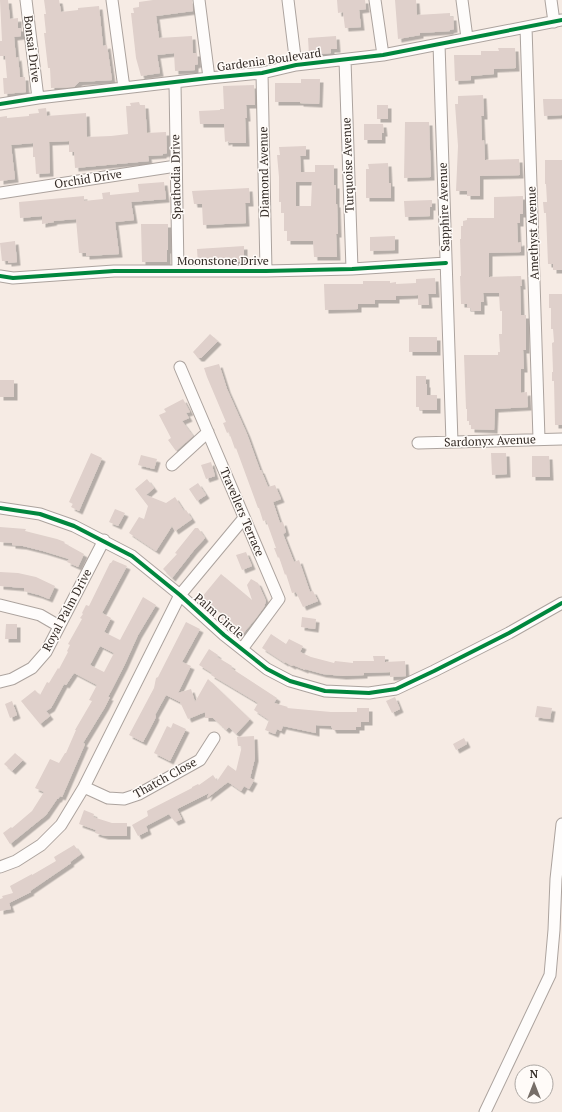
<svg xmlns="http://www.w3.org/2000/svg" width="562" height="1112" font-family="'PT Serif',serif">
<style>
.building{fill:#dfd0cb;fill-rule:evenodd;filter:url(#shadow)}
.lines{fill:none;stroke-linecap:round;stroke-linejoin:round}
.minor-casing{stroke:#aca39e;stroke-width:13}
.minor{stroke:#fefcfb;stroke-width:11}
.cycleway-casing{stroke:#fffbf8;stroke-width:6}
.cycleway{stroke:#00873e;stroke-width:4}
.labels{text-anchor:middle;stroke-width:3;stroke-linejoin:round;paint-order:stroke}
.street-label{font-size:12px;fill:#332b26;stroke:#fffbf8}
</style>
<defs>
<filter id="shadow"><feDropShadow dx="3.5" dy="3.5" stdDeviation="0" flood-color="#0004"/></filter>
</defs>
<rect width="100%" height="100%" fill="#f6ebe4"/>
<path class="building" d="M0,0H8L10,19L18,18V28H21V36L14,37L16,58L18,57L20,77H25L26,92L4,94L3,78H7L5,56H0V41H2Z
M44,0H59L61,12L78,10V8L99,6L103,46L107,45L112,80L79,82L74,87L51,88L50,68H48L44,33H46L44,14H46Z
M153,0H192L193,11L156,16L159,38L192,36L193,53H197L198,64L195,65V70L175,71L174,53L157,55L160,73L141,76L136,58L131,13H134L133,8L139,7V2Z
M337,0H365L366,9L359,10L361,27L345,28L343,12L338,13Z
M395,0H416L417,15L450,13V17H453L454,29L450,30V31L420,33V35L398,39Z
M336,36L337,49H331V53L309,55L308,38Z
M498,48H515L516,68L494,69V74L471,76V80L455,81L454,55H481V51H499Z
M301,79H320L319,104L300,103V102H275V83H301Z
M254,85L255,105H246L247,118H245L246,143H229V141L225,142L224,124H200L199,111L220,110V109H224L223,86Z
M483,95L484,116H481L482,141L484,140L485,160L519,159L520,175L480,176V196H467V191H456L458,146L455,104H458V96Z
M543,99H562V115L544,116Z
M139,102L140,105H145L147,133L166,132L167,153L163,154V155L148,156L149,161L75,168L74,152H69V141L49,142L50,173L36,174L35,157H33V143L11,145L15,179L0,181V117L7,116V118L29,116V114L39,113L38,109L46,108L47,116L86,113L87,137L111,136L128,134L126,106H131L130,103Z
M377,105H388V119H377Z
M405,122H429L431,177L404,178Z
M364,124H383L384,133H382V140H364Z
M306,146V156H300L301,172H315V165H334V185H336V204H337L338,234H336L337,257H314L313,241H287V231H284V213H281V202H279V177L277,155H280L279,147ZM296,182H312L311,206H296Z
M545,160H562V270H553V264H548L546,213H544L543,202H547L546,184H545Z
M388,163L389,183H391V198H366V169H369L368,164Z
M164,182L166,199L131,202L134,220L115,222L119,254L86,256V253H79L76,219L53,221L54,222L42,224V216L20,218L19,202L84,196V201L103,199L102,193L110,192V195L139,192L138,184Z
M249,188L250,203H245L246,223L203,225L202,204H194L192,191Z
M523,196V214H520V223H517L518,243L521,242V252L489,253V277L521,276L522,286H520L521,315H526V350H523L524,369H521V393L527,392L528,407L495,409L494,430L471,429V425H469V421H467V409H466L464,355H498V352H500L499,334H502V311H500L499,293H483L484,302H481V311H471V308H467V304H461L460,276H461L460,239H461V226H463V221L467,220V218H494V197Z
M432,200V207H430V216L405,217L404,201Z
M141,224H168V250H167V262H142Z
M395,236V250L370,251V237Z
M15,241L17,262L8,263V261H2L0,243Z
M244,246V261L198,264L197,249Z
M435,278L436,294H428L429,305H418V295L396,296V300H375V304H358V309L325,310L324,284H363V281H390V283L396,282V284L416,283V279Z
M549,294H562V425H555L554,381H552V372H553L552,343L554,342L553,329H551V308H549Z
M210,334L218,341L201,358H198L193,352Z
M409,337H437V352H409Z
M219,364L227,389L247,434L260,470H261L268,487L275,485L281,499L273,502L280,523L283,522L286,532L283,534L294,562L299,560L310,592L313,591L318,601L303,607L296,592L292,593L286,574L285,575L279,557L278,558L274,548H276L266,520L263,521L259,508H258L236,448L235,449L229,432L227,433L223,423L226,422L207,377L204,368Z
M416,376H426V384H427V395H437V410H419V407H416Z
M0,380H14V397H0Z
M183,399L190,412L186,413L189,418L182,421L193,436L176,451L168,440L171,438L159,415L166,412L164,409Z
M91,453L102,458L79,511L71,507L73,504L69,502Z
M491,453H506L507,474L492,475Z
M141,455L157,459L154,469L138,465Z
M532,456H549L550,477H532Z
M211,462L215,476L206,479L201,465Z
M147,479L154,488L146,495L166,503L175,497L184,511L186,510L192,519L175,531L172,526L156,551L129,533L139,517L144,519L148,506L135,489Z
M198,483L206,495L197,501L189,489Z
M115,509L125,513L118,526L109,522Z
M0,527L26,529L25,531L57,539L65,542L64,543L84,554L78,567L67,562L69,559L43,551L23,546L12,545V543L0,542Z
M195,528H198L205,538L194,550L172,578L163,569L177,554L175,553Z
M246,552L252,566L242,570L236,555Z
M113,560L127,566L102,613L111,618L104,632L120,640L143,597L156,605L138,635L124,666L108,697H110L105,707L83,743L85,744L62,797L60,796L58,799H57L46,815L10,844L3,833L11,827L12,828L32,811L44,792L35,788L50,759L59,763L65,753H66L76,730H75L92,701L89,700L97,685L74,673L66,685L64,684L51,708L46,711L50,716L40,724L21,701L35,690L40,695L47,682L49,683L58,668L59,669L68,652L67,651L70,645L68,644L82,619L80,618L83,614L82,613L86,605L89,606L110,563H111ZM100,646L114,653L104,672L90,665Z
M0,572L18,573L36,577L55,586L49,599L39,595L24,591V588L0,586Z
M221,574L252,600L247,585L251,579L258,583L266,601L264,607L256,618L241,636L221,619L225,615L202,597Z
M302,617L316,619L315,629L301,627Z
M186,622L200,629L182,662L191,666L178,693L191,689L195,702L208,679L250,719L236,734L229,727L226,730L213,718H205V712L188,719L180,702L166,695L155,715L156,716L155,719L143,742L129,735L154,688L156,678L158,677Z
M6,624H17V639H5Z
M271,634L286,644L289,639L303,646L300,652L311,657L334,663L335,661L353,663V661H374L373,656H385V662L405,661L406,676L390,677V672L364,673V675L343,676L323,674L305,669V670L293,665L292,666L285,662V663L262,648Z
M209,649L218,655L217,657L232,666L231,668L277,698L274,703L288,707L287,708L331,712H357V708H369V722H361V727H356V730H333L331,726L316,725V733L283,726L281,731L277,729L275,734L265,730L269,720L254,710L258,703L211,675L212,673L199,665Z
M395,697L400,709L392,713L386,701Z
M12,701L17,715L10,718L5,704Z
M537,706L552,708L550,719L535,717Z
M173,723L186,729L170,761L154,753L167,726L171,728Z
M254,736L255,758L250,778L254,780L249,789L244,786L241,791L228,782L207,798L209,793L177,809L182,819L175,822L169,814L146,826L148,831L138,836L132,825L148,816L147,811L192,788V787L198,784L199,785L213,775L217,781L228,765L236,771L242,746H238L237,737Z
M464,738L467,744L456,750L453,744Z
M15,753L23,760L12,771L4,764Z
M84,810L94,814L93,817L112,823H127V836H105L95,833L96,830L79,824Z
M74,845L81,854L70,862L71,863L30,891L31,892L9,903L11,909L0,911V899L3,898L2,896L13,893L10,886L32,874V875L56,861L54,857Z"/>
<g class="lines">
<defs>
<path id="minor" d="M26,0L38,98
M112,0L124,88
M199,0L209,78
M288,0L296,65
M375,0L383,55
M462,0L467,38
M551,0L554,22
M526,27L539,439
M439,44L452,442
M345,60L352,269
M262,73L266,271
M175,83L178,271
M0,104L38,98L209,78L262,73L296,65L383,55L562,20
M0,193L176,166
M0,276L13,278L114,271H266L352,269L446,263
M180,367L279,599L242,649
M418,443L562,439
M172,465L208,432
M0,508L40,514L74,526L132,556L180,595L224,635L267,669L290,681L325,691L369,693L396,689L434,671L509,633L562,603
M0,605L40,615L59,626
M0,682L12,679L32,668L46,652L104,540
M84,787L108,798L124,799L139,794L200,760L214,738
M0,867L16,861L41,845L61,825L84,787L180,595L244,518
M485,1112L550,975L554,930L556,879L562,824"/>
</defs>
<use href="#minor" class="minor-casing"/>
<use href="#minor" class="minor"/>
<defs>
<path id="cycleway" d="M0,104L38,98L209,78L262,73L296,65L383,55L562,20
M0,276L13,278L114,271H266L352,269L446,263
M0,508L40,514L74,526L132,556L180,595L224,635L267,669L290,681L325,691L369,693L396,689L434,671L509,633L562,603"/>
</defs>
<use href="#cycleway" class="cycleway-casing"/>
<use href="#cycleway" class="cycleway"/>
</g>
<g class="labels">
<g class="street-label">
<text transform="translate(32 49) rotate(83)" y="4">Bonsai Drive</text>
<text transform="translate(269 60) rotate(-8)" y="4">Gardenia Boulevard</text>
<text transform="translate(348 165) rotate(-92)" y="4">Turquoise Avenue</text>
<text transform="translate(264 172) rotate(-91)" y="4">Diamond Avenue</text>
<text transform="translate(176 177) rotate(-91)" y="4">Spathodia Drive</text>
<text transform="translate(88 179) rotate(-9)" y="4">Orchid Drive</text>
<text transform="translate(444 207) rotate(-92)" y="4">Sapphire Avenue</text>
<text transform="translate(533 233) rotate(-92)" y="4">Amethyst Avenue</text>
<text x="223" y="265">Moonstone Drive</text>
<text transform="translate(490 441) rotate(-2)" y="4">Sardonyx Avenue</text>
<text transform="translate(242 512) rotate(67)" y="4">Travellers Terrace</text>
<text transform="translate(67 610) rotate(-62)" y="4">Royal Palm Drive</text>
<text transform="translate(219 616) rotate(41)" y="4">Palm Circle</text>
<text transform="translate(165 778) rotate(-29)" y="4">Thatch Close</text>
</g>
</g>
<g transform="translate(534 1084)"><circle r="19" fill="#fffbf8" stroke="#ada8a4"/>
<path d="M0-3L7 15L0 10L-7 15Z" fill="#776e68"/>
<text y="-6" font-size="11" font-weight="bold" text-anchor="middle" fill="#332b26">N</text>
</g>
</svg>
